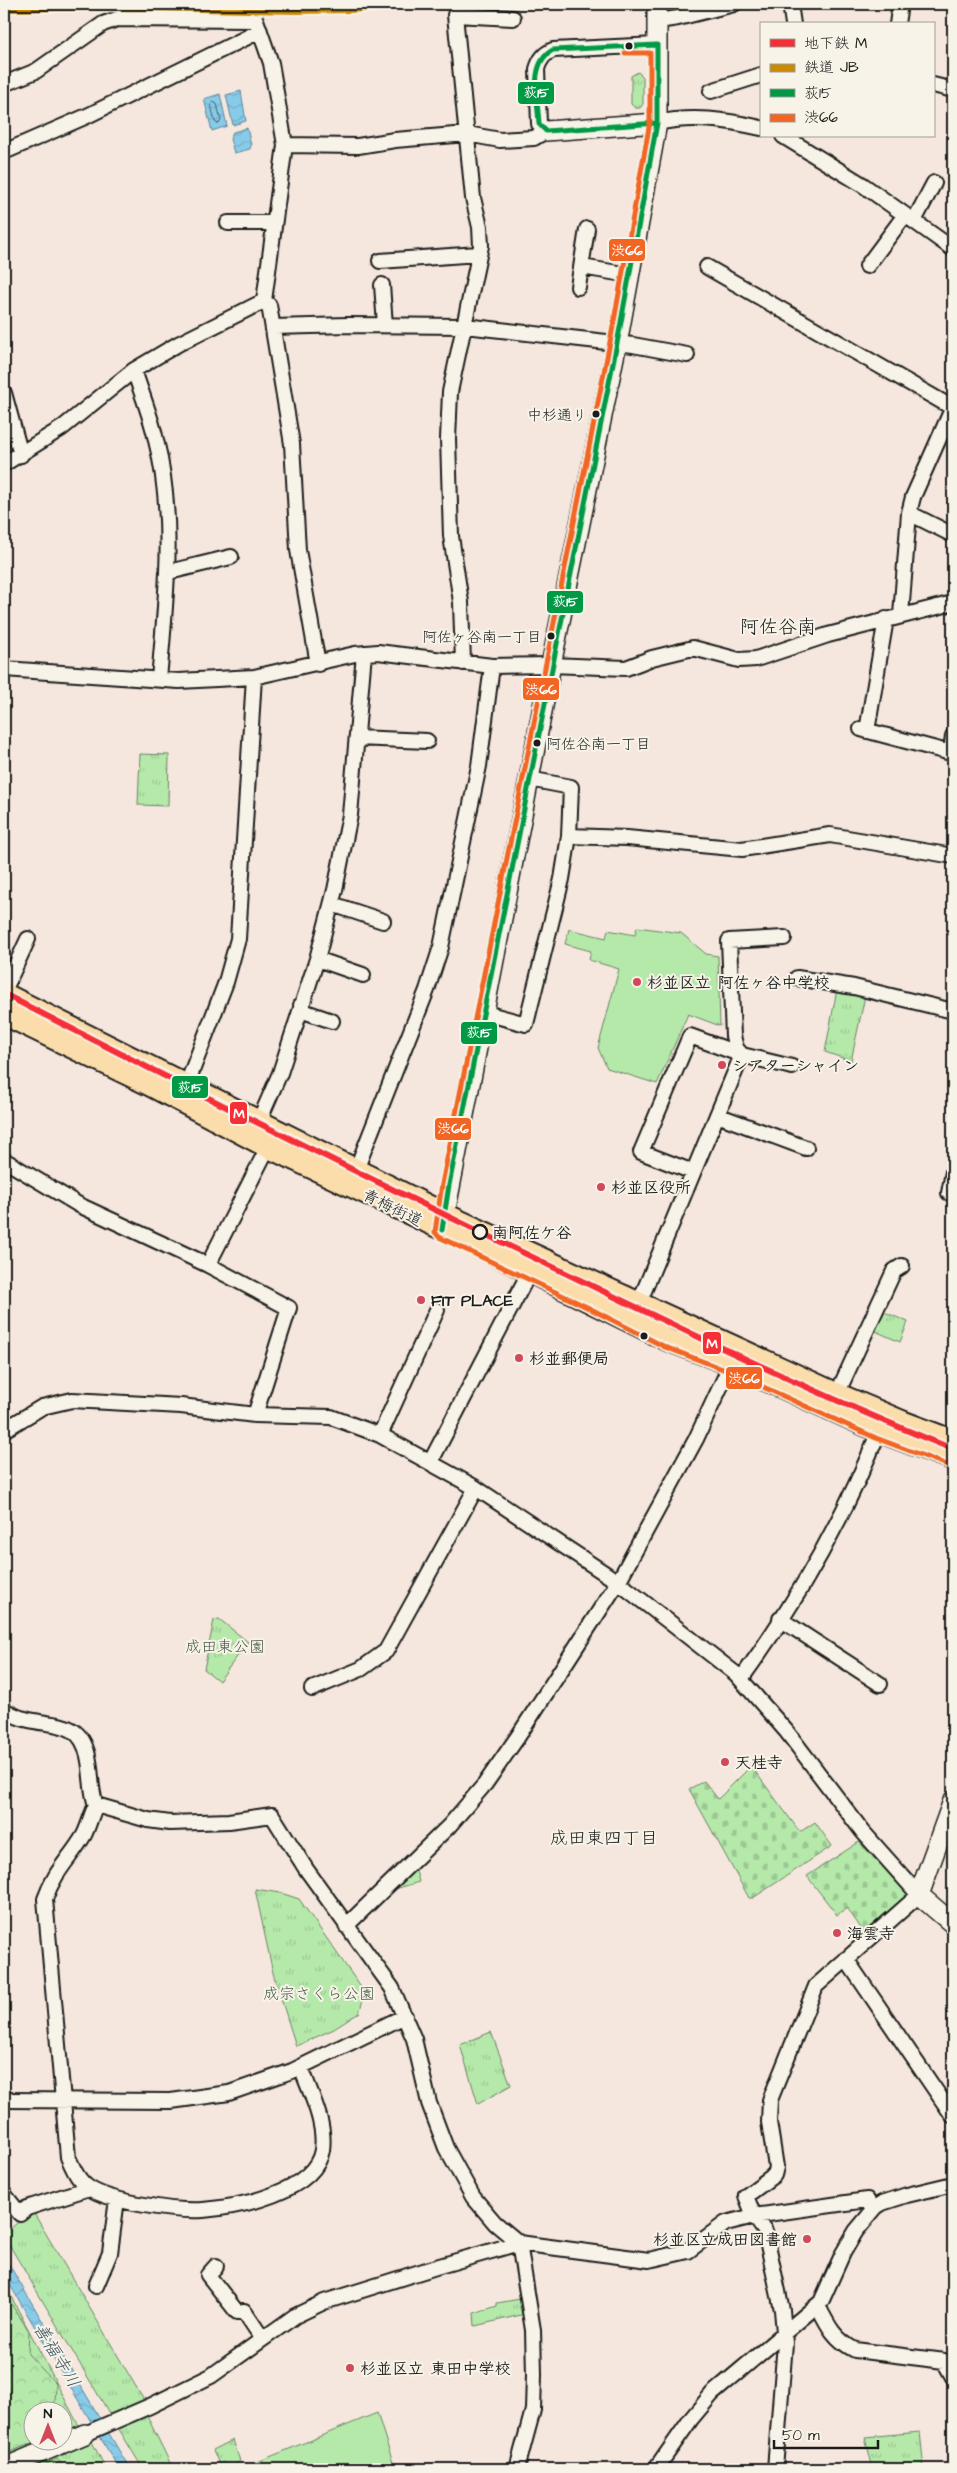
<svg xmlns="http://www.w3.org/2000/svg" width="957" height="2473" font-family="'Architects Daughter','Klee One',sans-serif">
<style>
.grass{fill:url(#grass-tufts);stroke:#688263}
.forest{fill:url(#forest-crowns);stroke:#688263}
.cemetery{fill:url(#cemetery-stones);stroke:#688263}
.garden{fill:#b5e9aa;stroke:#688263}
.water{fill:url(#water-waves);stroke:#5d8597}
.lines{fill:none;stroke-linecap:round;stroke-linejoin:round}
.shore{stroke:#47626e;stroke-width:1}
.street-casing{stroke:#1c1c1c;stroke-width:18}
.secondary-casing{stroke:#1c1c1c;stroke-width:22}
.primary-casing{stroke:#1c1c1c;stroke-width:25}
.street{stroke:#f7f3e8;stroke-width:14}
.secondary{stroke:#f7f3e8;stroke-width:19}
.primary{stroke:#fbddab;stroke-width:21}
.bus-1-casing{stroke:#f7f3e8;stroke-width:9}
.bus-2-casing{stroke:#f7f3e8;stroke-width:9}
.bus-1{stroke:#094;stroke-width:5}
.bus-2{stroke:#f26522;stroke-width:5}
.rail-1-casing{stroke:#f7f3e8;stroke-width:10}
.rail-1{stroke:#cb8a06;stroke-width:6}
.metro-1-casing{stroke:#f7f3e8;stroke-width:10}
.metro-1{stroke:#f62e36;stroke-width:6}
.bus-dot{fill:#1c1c1c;stroke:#f7f3e8;stroke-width:2}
.poi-dot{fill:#d1495b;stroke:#f7f3e8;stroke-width:2}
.stop-dot{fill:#f7f3e8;stroke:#1c1c1c;stroke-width:2.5}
.labels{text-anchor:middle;stroke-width:4;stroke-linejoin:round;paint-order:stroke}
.bus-label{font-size:15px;fill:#1c1c1c;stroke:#f7f3e8;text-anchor:end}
.poi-label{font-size:16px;font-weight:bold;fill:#1c1c1c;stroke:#f7f3e8;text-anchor:start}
.street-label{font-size:16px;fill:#1c1c1c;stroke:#f7f3e8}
.stop-label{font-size:16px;font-weight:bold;fill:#1c1c1c;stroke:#f7f3e8;text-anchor:start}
.park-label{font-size:16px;fill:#4a5a47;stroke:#f7f3e8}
.neighbourhood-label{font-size:18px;fill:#1c1c1c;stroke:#f7f3e8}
.water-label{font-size:18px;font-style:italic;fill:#425964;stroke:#f7f3e8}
.quarter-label{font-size:19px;fill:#1c1c1c;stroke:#f7f3e8}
.line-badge{stroke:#f7f3e8;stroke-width:2}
.badge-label{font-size:14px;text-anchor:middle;font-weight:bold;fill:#fff}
</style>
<defs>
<pattern id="grass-tufts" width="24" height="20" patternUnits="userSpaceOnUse" patternTransform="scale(1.25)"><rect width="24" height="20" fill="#b5e9aa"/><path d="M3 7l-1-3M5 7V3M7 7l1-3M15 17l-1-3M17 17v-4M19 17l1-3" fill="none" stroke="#9bc792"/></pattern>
<pattern id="forest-crowns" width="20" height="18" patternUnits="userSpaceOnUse" patternTransform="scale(1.25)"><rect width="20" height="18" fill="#b5e9aa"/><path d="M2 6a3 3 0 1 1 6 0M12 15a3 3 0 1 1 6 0" fill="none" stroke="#9bc792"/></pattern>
<pattern id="cemetery-stones" width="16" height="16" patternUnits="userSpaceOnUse" patternTransform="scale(1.25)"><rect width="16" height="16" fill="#b5e9aa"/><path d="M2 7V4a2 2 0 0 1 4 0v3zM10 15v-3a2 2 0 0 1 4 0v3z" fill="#9bc792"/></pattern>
<pattern id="water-waves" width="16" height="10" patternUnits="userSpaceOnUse" patternTransform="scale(1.25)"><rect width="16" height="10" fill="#88cbe9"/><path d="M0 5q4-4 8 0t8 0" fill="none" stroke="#75aec7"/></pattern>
</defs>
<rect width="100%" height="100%" fill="#f6e7de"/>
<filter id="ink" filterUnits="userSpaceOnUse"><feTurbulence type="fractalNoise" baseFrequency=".02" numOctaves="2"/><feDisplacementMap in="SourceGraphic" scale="10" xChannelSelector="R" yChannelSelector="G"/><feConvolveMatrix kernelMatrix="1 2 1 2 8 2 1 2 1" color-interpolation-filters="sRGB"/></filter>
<g filter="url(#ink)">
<path class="grass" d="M638,72L643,77V104L640,108H635L631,104V76Z
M140,754L169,755L168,806L138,805Z
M837,989L865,996L851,1061L825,1052Z
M882,1311L908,1322L900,1342L873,1330Z
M219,1619L248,1642L219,1681L204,1669L214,1620Z
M414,1863L419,1882L388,1891Z
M255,1889L281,1893L299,1899L365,1993L359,2013L334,2029L296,2046L273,1973Z
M491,2032L511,2085L478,2104L460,2045Z
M32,2210L145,2402L112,2418L4,2236V2223L9,2230Z
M4,2283L80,2428L63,2435L62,2410H32V2440L50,2441L4,2460Z
M520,2299L525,2314L475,2326L474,2313L497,2306V2303Z
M145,2412L173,2469H143L117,2426Z
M920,2432L924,2469H873L865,2437Z
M90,2438L106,2469H14Z
M233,2440L240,2461L230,2469H226L224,2462L219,2464L213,2450Z"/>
<path class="forest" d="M4,2286L11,2304L29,2331L28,2354L56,2384L55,2402L44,2410H32V2440L37,2441L10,2452L4,2446Z
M57,2459L66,2469H38Z"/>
<path class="cemetery" d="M751,1766L800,1832L815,1822L832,1846L753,1898H749L689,1789L704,1781L718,1799Z
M859,1842L908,1893V1900L865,1934L847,1908L837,1915L807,1876Z"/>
<path class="garden" d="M637,927L681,933L706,954L718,956L720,1026L688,1014L657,1084L607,1068L598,1048L619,969L589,960L591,951L565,944L569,929L606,938L608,930L635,935Z
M377,2413L395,2469H250L255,2463Z"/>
<path class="water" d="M241,91L246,121L233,125L226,95Z
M220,94L227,126L212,131L204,99Z
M247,128L251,145L250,149L234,153L230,139L233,132Z
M4,2256L130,2469H119L4,2275Z"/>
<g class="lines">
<path class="shore" d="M213,102L217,104L221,121L218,124L215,122L211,105Z"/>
<defs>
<path id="street" d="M140,4L142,19
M790,4L793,24
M658,21L678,18L734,4
M897,24L900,4
M4,84L36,71L103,24L117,19L256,20L271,63L285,145L264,301L269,305L292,444L298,550L318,664
M933,85L953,90
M711,91L761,75
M657,123C692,115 726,120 761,128
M783,136L863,185L953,249
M285,145L358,146L395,140L467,134L500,140L534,138L546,131L539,124L537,69C540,59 544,54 553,50L657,45
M4,152L87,116L260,31
M914,221L934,183
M228,223H274
M380,261L478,254
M867,266L905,215
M582,267L629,275
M707,267L953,408
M382,285L385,325
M578,287L587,229
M274,327L348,325L465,326L633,345L687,355
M134,370C141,392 150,414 155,436C176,516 166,599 159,679
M4,393L21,455
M4,464L62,428L134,370L178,344L264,301
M909,513L953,535
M169,572L231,557
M901,615L909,513L913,497L953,407
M463,663L461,602L451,536L448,439L450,392L481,246L480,227L473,198L455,15L513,18
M4,669L179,681L254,677L355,654L378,652L492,666L551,665L626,668L652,658L693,648L739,660L756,659L828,635L953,603
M861,729L951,753L953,736
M867,731L886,619
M357,738L427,741
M569,836L627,838L742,849L830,835L953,856
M332,904L383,921
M317,959L363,975
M797,978L854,987L953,1011
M4,991L28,939
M301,1005L306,1012L332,1021
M485,1013L526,1024L562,879L569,836L571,787L529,779
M742,1055L736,1048L733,1036L729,941L784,938
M187,1084L226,982L238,939L254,677
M717,1115L806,1148
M259,1121L280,1073L317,959L335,890L350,815L364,653
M4,1160L79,1205L208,1265L289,1308L255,1415
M356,1170L427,990L441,947L479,766L492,666
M693,1172L641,1152L690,1036L742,1055L792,1067
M949,1193L953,1172
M208,1265L268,1147
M639,1303L742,1055
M837,1394L894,1271L902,1266
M4,1430L42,1407L72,1400L181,1406L255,1415L331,1417L380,1435L476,1488L618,1582L736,1674L787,1732L863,1832L919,1895L816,1986L770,2100L769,2122L776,2167L774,2175L746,2196L754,2216L765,2231L782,2310L785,2343L775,2469
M380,1435L437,1310
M431,1461L530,1271
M780,1619L880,1684
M741,1679C796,1603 844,1518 879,1431
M312,1689L361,1669L386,1651L476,1488
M4,1710C10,1713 18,1718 25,1719C54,1727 80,1719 88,1756C92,1772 90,1789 96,1805C91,1815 89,1825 84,1835C70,1859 55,1870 45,1899L68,2157C73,2168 78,2181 89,2188C110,2202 178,2212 203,2210C239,2207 315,2192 322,2150C326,2122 310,2093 301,2067
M96,1805L148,1820L170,1823L229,1821L272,1815L306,1869L392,1988L414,2039L429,2103L446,2148L473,2197L495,2223L519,2243L533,2330L534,2375L533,2410L517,2469
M346,1926L449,1826L485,1784L517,1738L618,1582L696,1439L731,1364L730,1356
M846,1959L953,2116
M4,2100L171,2101L229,2093L292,2071L405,2016
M4,2194L20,2214L27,2208L89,2188
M216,2266L208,2275L237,2312L244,2311L262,2338
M96,2286L110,2253L117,2199
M818,2306C828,2326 835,2340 855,2350L944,2361L953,2377
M85,2434L150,2406L211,2376L295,2316L324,2302L436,2267L519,2243L649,2260L688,2251L726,2223L754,2216L867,2200L873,2210
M656,2469L691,2419L712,2394L821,2302L843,2253L856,2231L876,2207L882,2203L907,2195L953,2184"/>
<path id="secondary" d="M546,131L657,123
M442,1229L551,665L619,333L657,123V4
M953,1801L919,1895L953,1924
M4,2468L85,2434"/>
<path id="primary" d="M4,994L444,1214L837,1394L903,1422L953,1441
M4,1014L148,1084L268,1147L470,1242L668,1340L731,1364L879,1431L953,1459"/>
</defs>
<use href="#street" class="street-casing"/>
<use href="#secondary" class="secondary-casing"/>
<use href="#primary" class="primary-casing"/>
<use href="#street" class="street"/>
<use href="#secondary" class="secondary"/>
<use href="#primary" class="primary"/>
<defs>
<path id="bus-1" d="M657,45L553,50C528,63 538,101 539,124L546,131L657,123
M4,994L444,1214
M442,1230L449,1185L619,333L657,123V45"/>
<path id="bus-2" d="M625,53H650V122L612,332L442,1184L435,1232L439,1237L589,1308L665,1347L728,1371L876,1438L950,1466"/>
</defs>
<use href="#bus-1" class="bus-1-casing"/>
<use href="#bus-2" class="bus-2-casing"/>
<use href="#bus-1" class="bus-1"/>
<use href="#bus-2" class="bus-2"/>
<defs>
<path id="rail-1" d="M4,9L106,7L296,11L350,10L431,4"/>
</defs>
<use href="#rail-1" class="rail-1-casing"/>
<use href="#rail-1" class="rail-1"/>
<defs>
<path id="metro-1" d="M4,994C186,1088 369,1179 553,1267C685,1331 817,1395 953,1449"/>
</defs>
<use href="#metro-1" class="metro-1-casing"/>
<use href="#metro-1" class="metro-1"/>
</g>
</g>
<g class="bus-dot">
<circle cx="629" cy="46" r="4.5"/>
<circle cx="596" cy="414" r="4.5"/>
<circle cx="551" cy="636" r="4.5"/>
<circle cx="537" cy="743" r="4.5"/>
<circle cx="644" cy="1336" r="4.5"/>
</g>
<g class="poi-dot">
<circle cx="637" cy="982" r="5"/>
<circle cx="722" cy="1065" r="5"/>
<circle cx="601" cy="1187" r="5"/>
<circle cx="421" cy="1300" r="5"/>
<circle cx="519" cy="1358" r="5"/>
<circle cx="725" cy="1762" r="5"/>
<circle cx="837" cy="1933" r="5"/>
<circle cx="807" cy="2239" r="5"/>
<circle cx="350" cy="2368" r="5"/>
</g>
<circle class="stop-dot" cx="480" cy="1232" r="7"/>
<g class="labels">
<g class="bus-label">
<text x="587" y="420">中杉通り</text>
<text x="542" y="642">阿佐ヶ谷南一丁目</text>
<text x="546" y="749" text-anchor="start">阿佐谷南一丁目</text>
</g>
<g class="poi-label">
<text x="647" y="988">杉並区立 阿佐ヶ谷中学校</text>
<text x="732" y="1071">シアターシャイン</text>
<text x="611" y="1193">杉並区役所</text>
<text x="431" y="1306">FIT PLACE</text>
<text x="529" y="1364">杉並郵便局</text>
<text x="735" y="1768">天桂寺</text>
<text x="847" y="1939">海雲寺</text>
<text x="797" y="2245" text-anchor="end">杉並区立成田図書館</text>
<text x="360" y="2374">杉並区立 東田中学校</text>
</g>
<g class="street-label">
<text transform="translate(393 1207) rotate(26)" y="6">青梅街道</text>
</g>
<g class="stop-label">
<text x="492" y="1238">南阿佐ケ谷</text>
</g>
<g class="park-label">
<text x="225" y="1652">成田東公園</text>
<text x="319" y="1999">成宗さくら公園</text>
</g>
<g class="neighbourhood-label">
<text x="604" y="1844">成田東四丁目</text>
</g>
<g class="water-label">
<text transform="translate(57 2355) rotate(59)" y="6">善福寺川</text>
</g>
<g class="quarter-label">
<text x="778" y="633">阿佐谷南</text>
</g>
</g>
<g class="line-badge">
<rect x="517" y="81" width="38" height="24" rx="5" fill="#094"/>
<rect x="608" y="238" width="38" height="24" rx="5" fill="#f26522"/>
<rect x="546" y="590" width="38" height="24" rx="5" fill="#094"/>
<rect x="522" y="677" width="38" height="24" rx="5" fill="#f26522"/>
<rect x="460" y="1021" width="38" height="24" rx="5" fill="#094"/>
<rect x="171" y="1075" width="38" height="24" rx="5" fill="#094"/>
<rect x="229" y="1101" width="19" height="24" rx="5" fill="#f62e36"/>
<rect x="434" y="1117" width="38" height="24" rx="5" fill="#f26522"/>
<rect x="702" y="1331" width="20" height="24" rx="5" fill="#f62e36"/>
<rect x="725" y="1366" width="38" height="24" rx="5" fill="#f26522"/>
</g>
<g class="badge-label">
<text x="536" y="97">荻15</text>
<text x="627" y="255">渋66</text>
<text x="565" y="606">荻15</text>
<text x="541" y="694">渋66</text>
<text x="479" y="1037">荻15</text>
<text x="190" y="1092">荻15</text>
<text x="239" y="1118">M</text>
<text x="453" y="1133">渋66</text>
<text x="712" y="1348">M</text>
<text x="744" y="1383">渋66</text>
</g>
<rect width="957" height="2473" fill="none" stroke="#f7f3e8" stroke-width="20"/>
<rect x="10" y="10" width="937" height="2453" fill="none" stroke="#1c1c1c" stroke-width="2" filter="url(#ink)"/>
<rect x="760" y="22" width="175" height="115" fill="#f7f3e8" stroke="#9f9d96"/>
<rect x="770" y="39" width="25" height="8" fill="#f62e36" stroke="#9f9d96"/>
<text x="804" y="48" font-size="15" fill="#1c1c1c">地下鉄 M</text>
<rect x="770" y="64" width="25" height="8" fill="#cb8a06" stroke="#9f9d96"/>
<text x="804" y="72" font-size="15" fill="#1c1c1c">鉄道 JB</text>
<rect x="770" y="89" width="25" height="8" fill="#009944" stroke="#9f9d96"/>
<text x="804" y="98" font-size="15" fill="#1c1c1c">荻15</text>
<rect x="770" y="114" width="25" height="8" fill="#f26522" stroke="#9f9d96"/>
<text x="804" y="122" font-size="15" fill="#1c1c1c">渋66</text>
<g transform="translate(48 2426)"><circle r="24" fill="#f7f3e8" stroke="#9f9d96"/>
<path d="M0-4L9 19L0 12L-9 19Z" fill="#d1495b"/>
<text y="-8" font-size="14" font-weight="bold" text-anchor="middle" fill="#1c1c1c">N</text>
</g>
<path d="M774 2440v8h104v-8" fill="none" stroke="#1c1c1c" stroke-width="2.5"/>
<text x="782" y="2440" font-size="15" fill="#1c1c1c" stroke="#f7f3e8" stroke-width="4" paint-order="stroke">50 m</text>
</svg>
